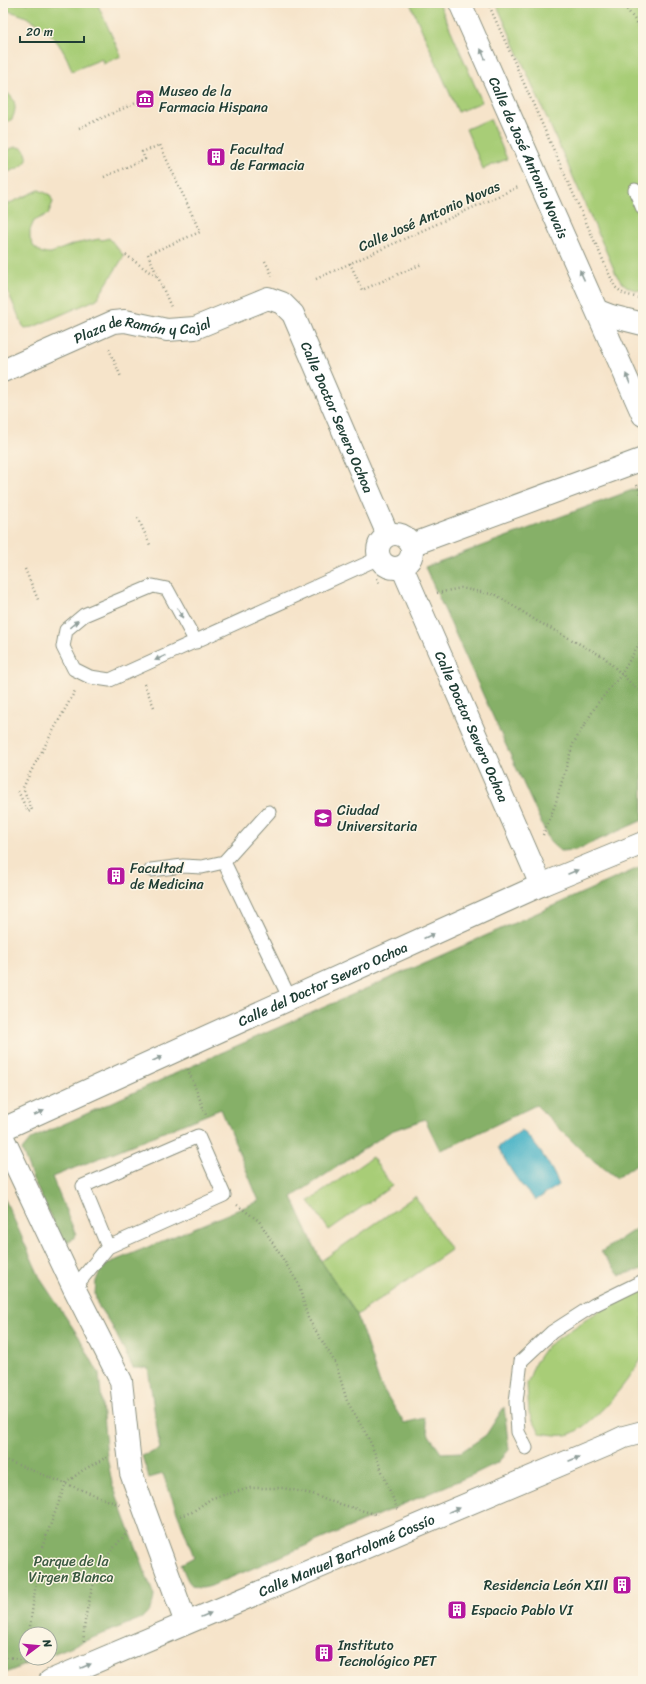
<svg xmlns="http://www.w3.org/2000/svg" width="646" height="1684" font-family="Sriracha,sans-serif">
<style>
.green{fill:#a8cd77;stroke:#648556}
.forest{fill:#86b068;stroke:#52764e}
.water{fill:#47b2c6;stroke:#33787d}
.lines{fill:none;stroke-linecap:round;stroke-linejoin:round}
.lane-casing{stroke:#8a907f;stroke-width:15}
.street-casing{stroke:#8a907f;stroke-width:24}
.path{stroke:#8a907f;stroke-width:2.5;stroke-dasharray:1 3;stroke-linecap:butt}
.lane{stroke:#fff;stroke-width:13}
.street{stroke:#fff;stroke-width:22}
.oneway{fill:#8f9e9a}
.labels{text-anchor:middle;stroke-width:3;stroke-linejoin:round;paint-order:stroke}
.poi-label{font-size:14px;fill:#1f3d34;stroke:#fcf5e5;text-anchor:start}
.street-label{font-size:14px;fill:#1f3d34;stroke:#fcf5e5}
.park-label{font-size:14px;fill:#3a5a41;stroke:#fcf5e5}
</style>
<rect width="100%" height="100%" fill="#fcf5e5"/>
<filter id="ink" filterUnits="userSpaceOnUse"><feTurbulence type="fractalNoise" baseFrequency=".025" numOctaves="2"/><feDisplacementMap in="SourceGraphic" scale="8" xChannelSelector="R" yChannelSelector="G"/><feConvolveMatrix kernelMatrix="1 2 1 2 8 2 1 2 1" color-interpolation-filters="sRGB"/></filter>
<filter id="wash" filterUnits="userSpaceOnUse"><feTurbulence type="fractalNoise" baseFrequency=".012" numOctaves="4" result="noise"/><feDisplacementMap in="SourceGraphic" scale="16" xChannelSelector="R" yChannelSelector="G"/><feGaussianBlur stdDeviation="0.9" result="paint"/><feColorMatrix in="noise" values="0 0 0 0 0 0 0 0 0 0 0 0 0 0 0 0 0 1.4 0 .05"/><feComposite in="paint" operator="in"/></filter>
<g filter="url(#wash)">
<rect width="100%" height="100%" fill="#f6e4ca"/>
<path class="green" d="M3,3H97L121,56L103,64L102,59L72,71C61,38 38,16 3,10Z
M410,3H439L482,102L458,112Z
M496,3H643V291C630,290 624,286 617,276Z
M3,91C15,96 18,107 12,119L3,125Z
M490,119L507,159L483,169L466,129Z
M15,147C20,147 24,148 26,153C32,166 12,170 3,174V152Z
M39,190L50,195L53,202L48,214L34,221L30,230V239L34,247L42,253H51L74,244L99,239L102,240L109,238L124,256L97,299L33,327L25,328L23,326L3,281V206Z
M372,1157L392,1186L329,1230L309,1201Z
M415,1196L451,1250L357,1315L321,1261Z
M643,1291V1356C632,1377 593,1426 570,1434C561,1437 549,1434 540,1433L529,1413L527,1384L535,1363L547,1346L624,1294Z"/>
<path class="forest" d="M643,486V820L576,850L560,851L550,842L425,567Z
M643,866V1170L638,1163L617,1178L586,1155L536,1105L456,1144L440,1150L425,1119L391,1131L292,1197L321,1261L357,1315L380,1384L404,1423L424,1418L429,1435L441,1453L461,1452L486,1435L504,1407L509,1450L497,1463L472,1475L211,1586C190,1593 188,1581 181,1564L194,1557L163,1474L149,1478L142,1456L160,1449L148,1368H133L112,1326L97,1304L95,1294L96,1281L102,1266L259,1201L221,1109L52,1177L76,1235L71,1241H62L32,1177L22,1150L31,1139L205,1060Z
M3,1195L41,1280L79,1337L99,1374L107,1457L112,1483L154,1596C153,1606 149,1611 142,1618L50,1655V1634H26V1658H42L3,1674Z
M643,1224V1269L620,1275L601,1252Z"/>
<path class="water" d="M522,1130C537,1145 551,1165 559,1185L536,1200C520,1187 508,1166 498,1147Z"/>
</g>
<g filter="url(#ink)">
<g class="lines">
<defs>
<path id="lane" d="M635,190L643,209
M196,642L167,589L153,586L84,615L66,630L63,647L74,669L90,677L110,680L379,558
M224,862L290,999
M151,870L183,866L202,867L224,862L269,812
M74,1288L108,1247L224,1195L198,1136L83,1186L108,1247
M526,1448L518,1432L516,1402L521,1361L552,1332L594,1305L643,1281"/>
<g id="street">
<path id="s1" d="M460,3L643,415"/>
<path d="M598,311L611,316L643,324"/>
<path id="s2" d="M3,371L113,322L125,321L167,330L195,328L268,298L282,303L293,314L388,535"/>
<circle cx="395" cy="551" r="17"/>
<path d="M411,545L643,459"/>
<path id="s3" d="M402,567L541,885"/>
<path id="s4" d="M3,1129L541,885L643,843"/>
<path d="M3,1138L74,1288L121,1381L131,1473L186,1623"/>
<path id="s5" d="M50,1681L607,1445L624,1437L643,1432"/>
</g>
</defs>
<use href="#lane" class="lane-casing"/>
<use href="#street" class="street-casing"/>
<path class="path" d="M488,3L615,287L624,294L643,299
M622,3L638,24L643,37
M79,128L136,103
M104,177L145,159L142,152L160,145L200,232L148,254L171,307
M126,255L148,271L157,276
M265,261L273,277
M350,263L362,290L422,264
M316,279L518,187
M109,349L121,377
M637,485L643,499
M138,518L150,545
M25,569L39,602
M377,578L380,585
M437,593L461,588L496,595L537,621L604,657L643,695
M144,684L154,707
M18,791L28,812L32,810L23,788L29,775L76,689
M543,835L555,805L573,744L597,704L621,675L643,637
M188,1069L206,1115
M237,1205L259,1221L298,1283L308,1318L336,1364L347,1401L369,1439L398,1511
M3,1459L120,1505
M180,1516L192,1512L212,1498L250,1488H283L313,1494L326,1500L378,1515
M29,1634L40,1553L66,1483L83,1470L107,1457
M84,1641C82,1624 93,1576 104,1561C111,1550 121,1540 129,1530
M3,1656L24,1660L26,1664
M24,1660L26,1648"/>
<use href="#lane" class="lane"/>
<use href="#street" class="street"/>
</g>
<defs><path id="oneway-solid" d="M-6-.8H1V-3.2L6.5 0L1 3.2V.8H-6Z"/></defs>
<g class="oneway">
<use href="#oneway-solid" transform="translate(483 54) rotate(-114)"/>
<use href="#oneway-solid" transform="translate(582 275) rotate(-114)"/>
<use href="#oneway-solid" transform="translate(628 379) rotate(-113)"/>
<use href="#oneway-solid" transform="translate(180 613) rotate(61)"/>
<use href="#oneway-solid" transform="translate(74 624) rotate(-40)"/>
<use href="#oneway-solid" transform="translate(160 658) rotate(156)"/>
<use href="#oneway-solid" transform="translate(573 872) rotate(-23)"/>
<use href="#oneway-solid" transform="translate(429 936) rotate(-24)"/>
<use href="#oneway-solid" transform="translate(157 1059) rotate(-24)"/>
<use href="#oneway-solid" transform="translate(39 1113) rotate(-24)"/>
<use href="#oneway-solid" transform="translate(574 1459) rotate(-23)"/>
<use href="#oneway-solid" transform="translate(454 1510) rotate(-23)"/>
<use href="#oneway-solid" transform="translate(206 1615) rotate(-23)"/>
<use href="#oneway-solid" transform="translate(86 1666) rotate(-23)"/>
</g>
</g>
<defs>
<symbol id="museum-square" viewBox="-11 -11 22 22"><rect x="-9" y="-9" width="18" height="18" rx="4" fill="#b5179e" stroke="#fcf5e5"/><path d="M0-6L6-3V-2H-6V-3ZM-5-1h2V3h-2ZM-1-1h2V3h-2ZM3-1h2V3H3ZM-6 4H6V6H-6Z" fill="#fff"/></symbol>
<symbol id="building-square" viewBox="-11 -11 22 22"><rect x="-9" y="-9" width="18" height="18" rx="4" fill="#b5179e" stroke="#fcf5e5"/><path d="M-4-6H4V6H1V3H-1V6H-4ZM-2.5-4.3h1.7v1.8h-1.7ZM.8-4.3h1.7v1.8H.8ZM-2.5-1h1.7V.8h-1.7ZM.8-1h1.7V.8H.8Z" fill="#fff"/></symbol>
<symbol id="university-square" viewBox="-11 -11 22 22"><rect x="-9" y="-9" width="18" height="18" rx="4" fill="#b5179e" stroke="#fcf5e5"/><path d="M0-5L7-2L0 1L-7-2ZM-4 1L0 2.5L4 1V4Q0 6-4 4Z" fill="#fff"/></symbol>
</defs>
<g fill-rule="evenodd">
<use href="#museum-square" x="134" y="88" width="22" height="22"/>
<use href="#building-square" x="205" y="146" width="22" height="22"/>
<use href="#university-square" x="312" y="807" width="22" height="22"/>
<use href="#building-square" x="105" y="865" width="22" height="22"/>
<use href="#building-square" x="611" y="1574" width="22" height="22"/>
<use href="#building-square" x="446" y="1599" width="22" height="22"/>
<use href="#building-square" x="313" y="1642" width="22" height="22"/>
</g>
<g class="labels">
<g class="poi-label">
<text x="159" y="96">Museo de la<tspan x="159" dy="16">Farmacia Hispana</tspan></text>
<text x="230" y="154">Facultad<tspan x="230" dy="16">de Farmacia</tspan></text>
<text x="337" y="815">Ciudad<tspan x="337" dy="16">Universitaria</tspan></text>
<text x="130" y="873">Facultad<tspan x="130" dy="16">de Medicina</tspan></text>
<text x="608" y="1590" text-anchor="end">Residencia León XIII</text>
<text x="471" y="1615">Espacio Pablo VI</text>
<text x="338" y="1650">Instituto<tspan x="338" dy="16">Tecnológico PET</tspan></text>
</g>
<g class="street-label">
<text dy="5" stroke="none"><textPath href="#s1" startOffset="169">Calle de José Antonio Novais</textPath></text>
<text transform="translate(429 216) rotate(-24)" y="5">Calle José Antonio Novas</text>
<text dy="5" stroke="none"><textPath href="#s2" startOffset="149">Plaza de Ramón y Cajal</textPath></text>
<text dy="5" stroke="none"><textPath href="#s2" startOffset="425">Calle Doctor Severo Ochoa</textPath></text>
<text dy="5" stroke="none"><textPath href="#s3" startOffset="174">Calle Doctor Severo Ochoa</textPath></text>
<text dy="5" stroke="none"><textPath href="#s4" startOffset="351">Calle del Doctor Severo Ochoa</textPath></text>
<text dy="5" stroke="none"><textPath href="#s5" startOffset="322">Calle Manuel Bartolomé Cossío</textPath></text>
</g>
<g class="park-label">
<text x="71" y="1566">Parque de la<tspan x="71" dy="16">Virgen Blanca</tspan></text>
</g>
</g>
<rect width="646" height="1684" fill="none" stroke="#fcf5e5" stroke-width="16"/>
<g transform="translate(38 1646) rotate(74)"><circle r="19" fill="#fcf5e5" stroke="#a4ab9e"/>
<path d="M0-3L7 15L0 10L-7 15Z" fill="#b5179e"/>
<text y="-6" font-size="11" font-weight="bold" text-anchor="middle" fill="#1f3d34">N</text>
</g>
<path d="M20 36v6h64v-6" fill="none" stroke="#1f3d34" stroke-width="2"/>
<text x="26" y="36" font-size="12" fill="#1f3d34" stroke="#fcf5e5" stroke-width="3" paint-order="stroke">20 m</text>
</svg>
